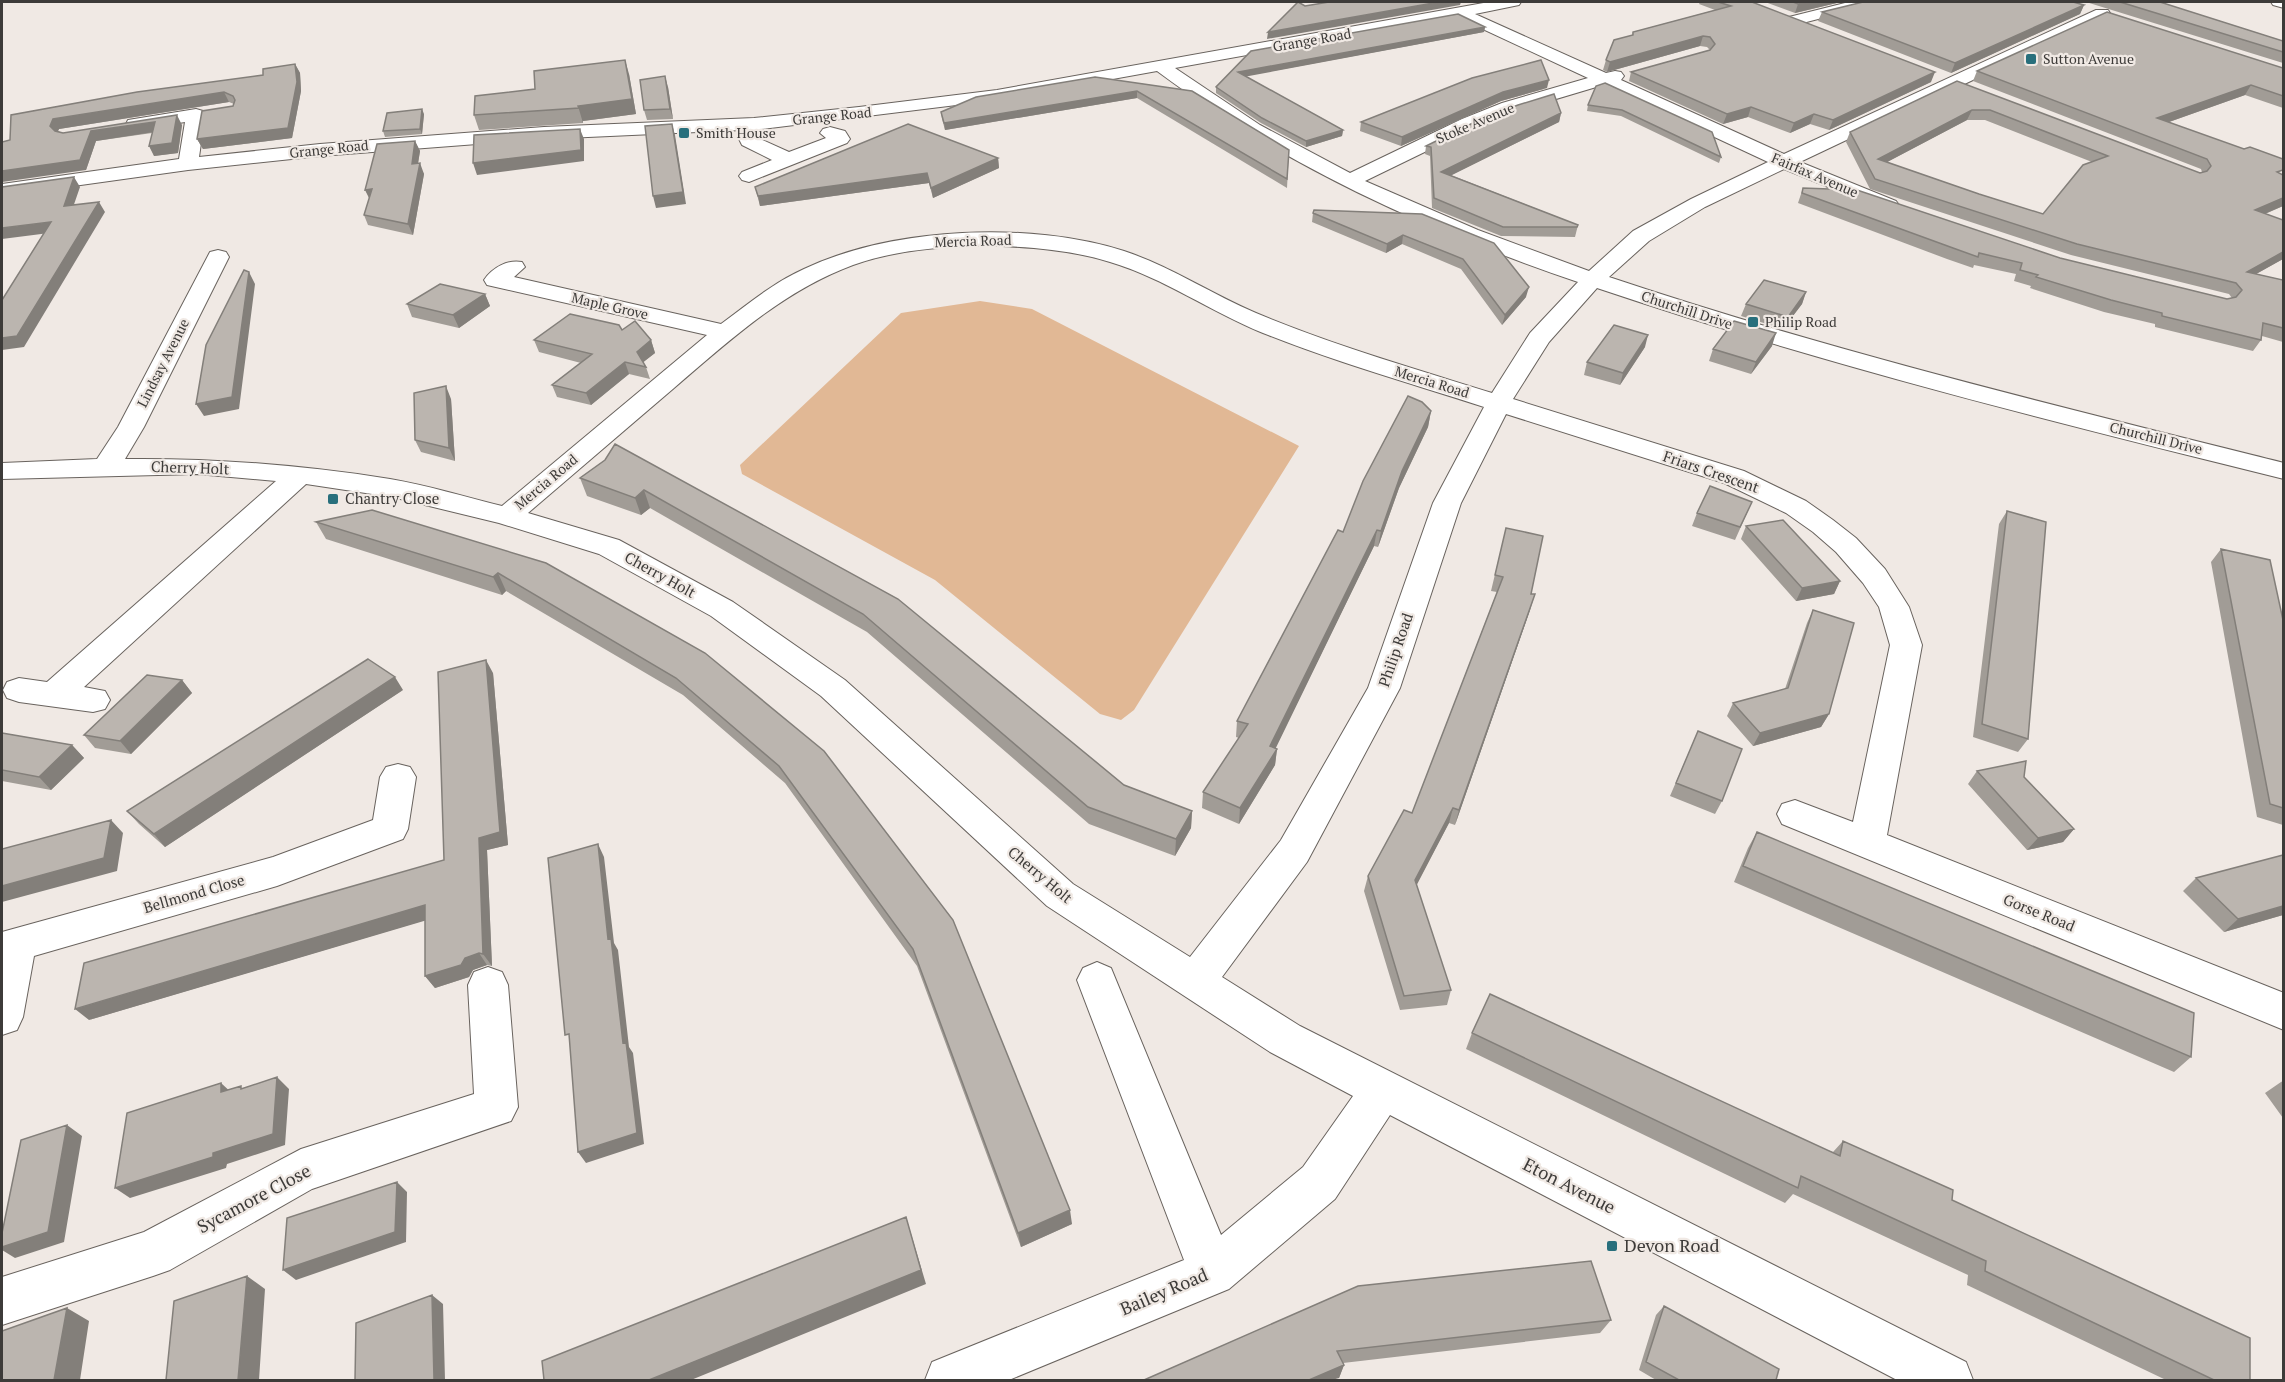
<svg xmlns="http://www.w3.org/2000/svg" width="2285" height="1382" font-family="'PT Serif',serif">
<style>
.green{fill:#e1b895}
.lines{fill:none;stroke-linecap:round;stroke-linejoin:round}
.minor-casing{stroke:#69635e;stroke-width:2}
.minor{fill:#fff;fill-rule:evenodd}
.wall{fill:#a19c96;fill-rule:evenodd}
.shaded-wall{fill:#837f7a}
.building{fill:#bbb5af;stroke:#837f7a;stroke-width:1.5;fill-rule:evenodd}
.poi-dot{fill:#286f7c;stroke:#f0e9e4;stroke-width:2}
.labels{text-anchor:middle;stroke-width:4.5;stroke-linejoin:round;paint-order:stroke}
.far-street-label{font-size:14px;fill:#3d3b39;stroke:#f0e9e4}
.far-poi-label{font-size:14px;fill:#3d3b39;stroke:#f0e9e4;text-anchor:start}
.street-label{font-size:15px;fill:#3d3b39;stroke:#f0e9e4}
.poi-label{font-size:15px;fill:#3d3b39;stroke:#f0e9e4;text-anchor:start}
.near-street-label{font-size:18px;fill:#3d3b39;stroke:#f0e9e4}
.near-poi-label{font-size:18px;fill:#3d3b39;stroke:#f0e9e4;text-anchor:start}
</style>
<rect width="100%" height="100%" fill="#f0e9e4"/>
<path class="green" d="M980,301L1032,309L1299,446L1134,710L1121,720L1100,714L935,580L742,474L740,465L901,313Z"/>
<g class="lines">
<defs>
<path id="minor" d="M1489,2H1521L1519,5L1475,14L1606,73L1615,71L1621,72L1624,76L1621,80L1784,154L2096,10H2108L2110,13L2108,16L1800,162L1896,201L1899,205L1896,209L1889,211L1882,209L1784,169L1705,207L1649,241L1609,277C1830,351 2057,406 2284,463V479C2053,422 1822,364 1597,288L1549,342L1513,399L1744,471L1806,501L1833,520L1856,538L1885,569L1909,607L1922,645L1887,835L2284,993V1030L1782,824L1777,814L1782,804L1795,800L1853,822L1890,645L1879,607L1863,583L1836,552L1813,532L1786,513L1724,483L1506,414L1461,503L1400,688L1307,862L1222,977L1300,1026L1966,1362L1973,1380H1897L1390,1115L1335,1199L1229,1289L1009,1380H925L932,1362L1184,1260L1077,980L1083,968L1097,962L1111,968L1221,1235L1303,1167L1353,1096L1270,1052L1047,906L821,696L711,616L599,554L499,523L392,497L306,484L84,687L105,691L110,700L105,709L93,712L19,702L7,698L3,690L7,682L19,678L47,682L276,481L197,474L2,479V463L97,459L118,427L210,252L218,250L226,252L229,257L144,427L125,459C214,458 302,465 390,479C427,485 465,497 502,506L707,335L487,285L484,280C492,268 508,259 522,262L525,267L514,277L721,324C748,304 773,283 804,269C892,227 1031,221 1124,251C1170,266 1211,294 1256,313C1332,345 1412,368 1492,393L1530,333L1578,282C1428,231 1284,166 1157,71L997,100L761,129L758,138L789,152L826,138L820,133L823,129L830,127L845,131L850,139L847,143L749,182L742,180L739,176L742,172L772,160L742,145L738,137L742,130L544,139L320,156L188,170L2,196V184L179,159L185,122L135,130L128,128L126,124L128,120L196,109L203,111L205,115L199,157L320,144L544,127L754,118L859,107L997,90ZM1457,17L1588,78L1502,103L1462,119L1350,173L1260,125L1175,68ZM1603,85L1768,162L1691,199L1633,231L1589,271L1478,230L1365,181L1476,127L1516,111ZM984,245C1026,247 1069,249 1110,262C1164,278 1211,312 1263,333C1335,362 1410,383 1484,407L1433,503L1368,688L1281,840L1190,957L1073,884L845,680L733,602L619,540L528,513C577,471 625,430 674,388C730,340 783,291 853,265C894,250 942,247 984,245Z
M1849,2H1874L1872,5L1795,25L1787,20L1789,17Z
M2271,2H2284V8L2273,5Z
M398,764L410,767L416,777L408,829L403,839L277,886L34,956L23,1017L17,1030L2,1035V932L273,857L373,820L380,777L386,767Z
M488,967L502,972L508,985L518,1107L511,1121L312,1189L170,1270L153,1276L2,1325V1277L144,1232L301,1149L474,1094L468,985L474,972Z"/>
</defs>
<use href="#minor" class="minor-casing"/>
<use href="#minor" class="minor"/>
</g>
<path class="wall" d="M1700,2H1752L1931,82L1829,130L1810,124L1790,133L1748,117L1723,124L1629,81L1631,72L1710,50L1707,47L1700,46L1607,72L1603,70L1606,60L1632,35L1633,32L1715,10L1699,4Z
M1765,2H1841L1795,13Z
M2086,2H2160L2283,41V63Z
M2084,5L2080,14L1951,73L1818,21L1822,12Z
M1485,27L1484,32L1245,76L1343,130L1342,136L1306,147L1261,123L1216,93V87L1251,51Z
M295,64L300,73L301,91L292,138L203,149L197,139L233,106L234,104L229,102L59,129L58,131L63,133L182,125L178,153L154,156L152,133L96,141L86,170L10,140L263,75Z
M2283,68V108L2245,95L2169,122L2283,206L2265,214L2283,259L2256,274L2283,280V342L2262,336L2261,340L2253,351L2155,327V324L2104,312L2030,288L2031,286L2014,281L2016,274L1974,265L1973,268L1947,259L1798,203L1803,188L2060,258L2227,299L2232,298L2229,294L2071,255L1870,189L1846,142L1850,132L1957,81L2200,173L2202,172L2201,169L1973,81L1977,71ZM1967,120H1985L2092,162L2043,214L1979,194L1887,162Z
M629,74L636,114L583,121V123L479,130L474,115L535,89Z
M1095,77L1192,91L1289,150L1287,188L1137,98L945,130L942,119L941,112Z
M1605,83L1721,157L1719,163L1621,116L1587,111L1588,105Z
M668,87L673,119L647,120L644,110Z
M1547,88L1501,101L1401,146L1360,131L1361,122Z
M1561,113L1559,122L1451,175L1578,225L1575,237L1501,236L1432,208L1430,156L1425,154L1426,146Z
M424,114L422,134L385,137L383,131Z
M415,141L420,151L418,164L424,174L413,235L368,225L364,215Z
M998,158L999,168L933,198L929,183L760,206L755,187Z
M1313,213L1494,243L1526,297L1502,325L1461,269L1402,244L1386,253L1312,222Z
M1806,292L1802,304L1783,329L1741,316L1746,304Z
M485,294L490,306L459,328L412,317L407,304Z
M622,330L651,340L655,353L643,362L646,367L650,379L629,374L591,405L557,397L552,385L581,363L539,352L534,340Z
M1772,346L1751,374L1709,361L1713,349Z
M1645,347L1620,385L1584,375L1587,362Z
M451,399L455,461L421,452L415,440Z
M1431,411L1428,427L1399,488L1378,547L1374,546L1275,748L1277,749L1275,765L1239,824L1202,808L1203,792L1239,738L1236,737L1237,721L1343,532Z
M615,444L1124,785L1192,811L1191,828L1175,856L1089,824L867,632L650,508L641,515L587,496L580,478L605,460Z
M1752,502L1735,540L1692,526L1697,513Z
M2007,511L2028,739L2018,752L1973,737L1999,524Z
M316,522L546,563L824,751L1072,1224L1021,1247L917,966L785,783L683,695L506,591L502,595L326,539Z
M1746,526L1840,581L1834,594L1796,601L1741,539Z
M1506,528L1531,594L1530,610L1455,825L1449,823L1416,885L1451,990L1447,1005L1400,1010L1364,891L1368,876L1412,813L1497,592L1491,591Z
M2221,549L2283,620V825L2257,817L2211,562Z
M1813,610L1829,714L1821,727L1753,746L1727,716L1733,703L1785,689L1807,623Z
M493,673L508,845L487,850L492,966L487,965L473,970L469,977L435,988L425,976V920L89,1020L444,860Z
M182,680L192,693L131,754L95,748L84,735Z
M403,690L165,847L139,824L127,811Z
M1698,731L1722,801L1715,814L1670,796Z
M2,733L72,745L84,758L51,790L2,781Z
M1977,771L2024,777L2074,829L2063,842L2027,850L1968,784Z
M1757,832L2191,1057L2174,1072L1734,882L1748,848Z
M2196,878L2283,915L2224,932L2183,891Z
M1472,1033L1833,1152L1843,1141L1952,1200L2250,1380H2166L1967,1285L1968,1275L1793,1194L1785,1203L1466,1049Z
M2283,1081V1118L2265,1093L2281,1082Z
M1358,1286L1611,1320L1600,1333L1343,1363L1344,1365L1339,1378L1144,1380Z
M1664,1306L1776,1380H1656L1639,1370L1656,1315Z"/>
<path class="shaded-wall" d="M1439,2H1461L1460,5L1267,39L1268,32Z
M1807,2H1841L1795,13L1798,4Z
M2084,5L2080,14L1951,73L1955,63Z
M1485,27L1484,32L1238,78V72Z
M1703,36L1700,46L1607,72L1610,62Z
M625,60L629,74L636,114L583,121V123L578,106Z
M295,64L300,73L301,91L292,138L203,149L197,139Z
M1935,72L1931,82L1829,130L1833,120Z
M665,76L668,87L673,119L670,109Z
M1549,80L1547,88L1501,101L1401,146L1402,137L1503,92Z
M2251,85L2245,95L2152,128L2157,118Z
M1137,91V98L945,130L944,123Z
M224,92L229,102L59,129L56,135L50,126L53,119Z
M1751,107L1748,117L1723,124L1727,114Z
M422,109L424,114L422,134L420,129Z
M1972,110L1967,120L1874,169L1878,159Z
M1561,113L1559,122L1440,181L1441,172Z
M1814,114L1810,124L1790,133L1794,123Z
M177,115L182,125L178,153L154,156L149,146Z
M155,122L160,131L96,141L86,170L2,182V171L91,131Z
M672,124L675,135L686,204L656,208L653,196Z
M580,129L584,139V161L477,175L473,163Z
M1343,130L1342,136L1306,147V141Z
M415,141L420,151L416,175L412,164Z
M998,158L999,168L933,198L931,188Z
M420,163L424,174L413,235L408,224Z
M927,173L929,183L760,206L758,196Z
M74,177L80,187L70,216L64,206Z
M372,189L370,200L365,190Z
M2283,198V206L2248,221L2255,210Z
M99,202L105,212L24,347L2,350V338Z
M51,222L57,232L2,239V228Z
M1403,235L1402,244L1386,253L1387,244Z
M2283,252V259L2240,283L2247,272Z
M249,272L255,284L239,409L204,416L196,404Z
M1529,287L1526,297L1502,325L1505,315Z
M1806,292L1802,304L1783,329L1788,317Z
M485,294L490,306L459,328L453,315Z
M1776,333L1772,346L1751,374L1756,362Z
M1648,335L1645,347L1620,385L1623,373Z
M651,340L655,353L641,364L637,352Z
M625,362L629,374L591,405L586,393Z
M446,386L451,399L455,461L449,448Z
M1431,411L1428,427L1399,488L1378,547L1381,531L1402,471Z
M644,490L650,508L641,515L635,498Z
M1377,530L1374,546L1269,762L1270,746Z
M498,573L506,591L502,595L493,577Z
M1840,581L1834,594L1796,601L1802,588Z
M1535,594L1530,610L1455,825L1459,810Z
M486,660L493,673L508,845L487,850L492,966L483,954L479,838Z
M395,677L403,690L165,847L154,834Z
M182,680L192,693L131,754L120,741Z
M1829,714L1821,727L1753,746L1760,733Z
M72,745L84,758L51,790L39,777Z
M1277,749L1275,765L1239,824L1240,808Z
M1453,808L1449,823L1411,896L1415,880Z
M1192,811L1191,828L1175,856L1176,839Z
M111,820L123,833L117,871L2,902V886Z
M2074,829L2063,842L2027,850L2038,838Z
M598,844L604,857L614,943L618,950L629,1047L633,1053L644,1144L586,1163L578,1152L608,939Z
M425,905L434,918L89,1020L75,1009Z
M2283,906V915L2224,932L2238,919Z
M479,953L487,965L473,970L469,977L435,988L425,976L465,958Z
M277,1077L289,1089L285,1145L227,1164L226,1168L130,1198L115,1188L213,1153Z
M221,1083L234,1095L221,1092Z
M67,1125L82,1136L64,1242L15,1258L2,1250V1247Z
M397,1182L407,1192L406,1242L296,1280L283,1270Z
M1070,1210L1072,1224L1021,1247L1018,1233Z
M906,1217L926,1284L691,1380H649Z
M247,1276L265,1289L259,1380H238Z
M432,1295L443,1304L445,1380H434Z
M67,1308L89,1321L80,1380H54Z
M1344,1365L1339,1378L1332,1380H1309Z"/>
<path class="building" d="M1298,2L1305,6L1329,2H1439L1268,32Z
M1718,2H1752L1935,72L1833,120L1814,114L1794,123L1751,107L1727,114L1631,72L1710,50L1715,44L1710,37L1703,36L1610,62L1606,60L1614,40L1633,35V32L1731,6Z
M1793,2H1807L1798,4Z
M1863,2H2073L2084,5L1955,63L1822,12Z
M2120,2H2160L2283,41V52Z
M2107,12L2283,68V96L2251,85L2157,118L2244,149L2250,147L2283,159V170L2277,172L2283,175V198L2255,210L2283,220V252L2247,272L2283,280V328L2263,323L2261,340L2162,316V313L2111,300L2036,277L2038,275L2020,270L2022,263L1979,253L1978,257L1953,248L1802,193L1803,188L1857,190L2060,258L2227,299L2236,297L2242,290L2236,283L2077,244L1875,179L1850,132L1957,81L2200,173L2207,171L2211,166L2207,159L1977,71ZM1972,110H1990L2108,156L2083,165L2043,214L1979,194L1878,159Z
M1458,14L1485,27L1238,72L1343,130L1306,141L1262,118L1216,87L1251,51Z
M625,60L632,99L578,106L579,108L474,115L475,96L535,89L534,71Z
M1541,60L1549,80L1503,92L1402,137L1361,122L1472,78Z
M295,64L297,82L288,128L197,139L202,111L233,106L235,100L233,96L224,92L53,119L50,126L55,131L63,133L177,115L172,143L149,146L155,122L91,131L80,160L2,171V142L10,140L11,115L137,92L263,75V69Z
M665,76L670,109L644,110L640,80Z
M1095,77L1192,91L1289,150L1287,179L1137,91L944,123L941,112L976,97Z
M1605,83L1712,132L1721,157L1622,110L1588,105L1596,86Z
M1554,94L1561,113L1441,172L1578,225L1577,227H1503L1434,198L1431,147L1426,146L1479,120L1518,105Z
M422,109L420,129L383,131L387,113Z
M672,124L683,192L653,196L645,126Z
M908,124L998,158L931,188L927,173L758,196L755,187Z
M580,129L581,150L473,163L474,135Z
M415,141L412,164L420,163L408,224L364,215L372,189L365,190L377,144Z
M74,177L64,206L99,202L17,336L2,338V300L51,222L2,228V187Z
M1314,210L1422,214L1494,243L1529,287L1505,315L1463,259L1403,235L1387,244L1313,213Z
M244,270L249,272L232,397L196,404L206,345Z
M1764,280L1806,292L1788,317L1746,304Z
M440,284L485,294L453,315L407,304Z
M570,314L619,325L622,330L635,321L651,340L637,352L646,367L625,362L586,393L552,385L592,354L534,340Z
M1734,321L1776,333L1756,362L1713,349Z
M1614,325L1648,335L1623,373L1587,362Z
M446,386L449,448L415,440L414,393Z
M1408,396L1422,402L1431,411L1402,471L1381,531L1377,530L1270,746L1277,749L1240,808L1203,792L1248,724L1237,721L1338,530L1343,532L1363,481Z
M615,444L898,599L1124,785L1192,811L1176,839L1088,807L863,614L644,490L635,498L580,478L605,460Z
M1710,486L1752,502L1740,527L1697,513Z
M372,510L546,563L705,653L824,751L953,920L1070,1210L1018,1233L913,949L779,766L676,678L498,573L493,577L316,522Z
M2007,511L2046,522L2028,739L1982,724Z
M1783,520L1840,581L1802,588L1746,526Z
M1506,528L1543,536L1531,594H1535L1459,810L1453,808L1415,880L1451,990L1404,996L1368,876L1404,810L1412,813L1503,577L1495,575Z
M2221,549L2270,560L2283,620V808L2270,804Z
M1813,610L1854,623L1829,714L1760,733L1733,703L1788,688Z
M368,659L395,677L154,834L127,811Z
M486,660L500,832L479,838L483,954L479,953L465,958L461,965L425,976V905L75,1009L84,963L444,860L438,672Z
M147,675L182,680L120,741L84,735Z
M1698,731L1742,749L1722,801L1676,783Z
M2,733L72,745L39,777L2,770Z
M2026,761L2024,777L2074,829L2038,838L1977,771Z
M111,820L104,858L2,886V849Z
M1757,832L2194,1013L2191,1057L1743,866Z
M598,844L608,939L611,938L623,1043L626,1042L637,1133L578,1152L569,1034L565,1035L548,858Z
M2283,855V906L2238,919L2196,878Z
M1490,994L1840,1156L1843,1141L1953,1190L1952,1200L2250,1338V1380H2214L1985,1271L1986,1261L1801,1176L1798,1188L1472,1033Z
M277,1077L273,1134L213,1153V1157L115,1188L127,1113L221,1083V1092L241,1086V1089Z
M67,1125L48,1232L2,1247V1233L21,1140Z
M397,1182L395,1232L283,1270L287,1218Z
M906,1217L921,1270L649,1380H544L542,1361Z
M1591,1261L1611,1320L1337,1351L1344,1365L1309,1380H1144L1358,1286Z
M247,1276L238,1380H166L174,1301Z
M432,1295L434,1380H355L356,1323Z
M1664,1306L1779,1369L1776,1380H1679L1646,1362Z
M67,1308L54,1380H2V1331Z"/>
<g class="poi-dot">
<rect x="2025" y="53" width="12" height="12" rx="3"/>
<rect x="678" y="127" width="12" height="12" rx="3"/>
<rect x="1747" y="316" width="12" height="12" rx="3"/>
<rect x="327" y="493" width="12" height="12" rx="3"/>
<rect x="1606" y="1240" width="12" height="12" rx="3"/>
</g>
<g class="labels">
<g class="far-street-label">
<text transform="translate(1312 40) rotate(-10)" y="5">Grange Road</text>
<text transform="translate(832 116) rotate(-6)" y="5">Grange Road</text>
<text transform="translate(1475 123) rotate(-23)" y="5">Stoke Avenue</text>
<text transform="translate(329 149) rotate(-6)" y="5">Grange Road</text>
<text transform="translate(1815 175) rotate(23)" y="5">Fairfax Avenue</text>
<text transform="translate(973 241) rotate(-2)" y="5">Mercia Road</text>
<text transform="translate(610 306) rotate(13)" y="5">Maple Grove</text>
<text transform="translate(1687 310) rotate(18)" y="5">Churchill Drive</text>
<text transform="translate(163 363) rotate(-63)" y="5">Lindsay Avenue</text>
<text transform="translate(1432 382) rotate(17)" y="5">Mercia Road</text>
<text transform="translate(2156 438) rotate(14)" y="5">Churchill Drive</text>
<text transform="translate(546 482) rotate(-40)" y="5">Mercia Road</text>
</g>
<g class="far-poi-label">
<text x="2043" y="64">Sutton Avenue</text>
<text x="696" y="138">Smith House</text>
<text x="1765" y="327">Philip Road</text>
</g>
<g class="street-label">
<text transform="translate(190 468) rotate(2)" y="5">Cherry Holt</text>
<text transform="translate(1711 472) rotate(19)" y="5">Friars Crescent</text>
<text transform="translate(660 575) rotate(29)" y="5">Cherry Holt</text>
<text transform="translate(1396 650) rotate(-71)" y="5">Philip Road</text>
<text transform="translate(1040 875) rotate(40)" y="5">Cherry Holt</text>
<text transform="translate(194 894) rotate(-16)" y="5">Bellmond Close</text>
<text transform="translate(2039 913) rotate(22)" y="5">Gorse Road</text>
</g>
<g class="poi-label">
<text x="345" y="504">Chantry Close</text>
</g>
<g class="near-street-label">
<text transform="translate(1569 1186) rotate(27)" y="6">Eton Avenue</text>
<text transform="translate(254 1199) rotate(-28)" y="6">Sycamore Close</text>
<text transform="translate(1164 1292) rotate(-23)" y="6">Bailey Road</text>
</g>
<g class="near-poi-label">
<text x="1624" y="1252">Devon Road</text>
</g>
</g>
<rect width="2285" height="1382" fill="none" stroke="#3d3b39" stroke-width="6"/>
</svg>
